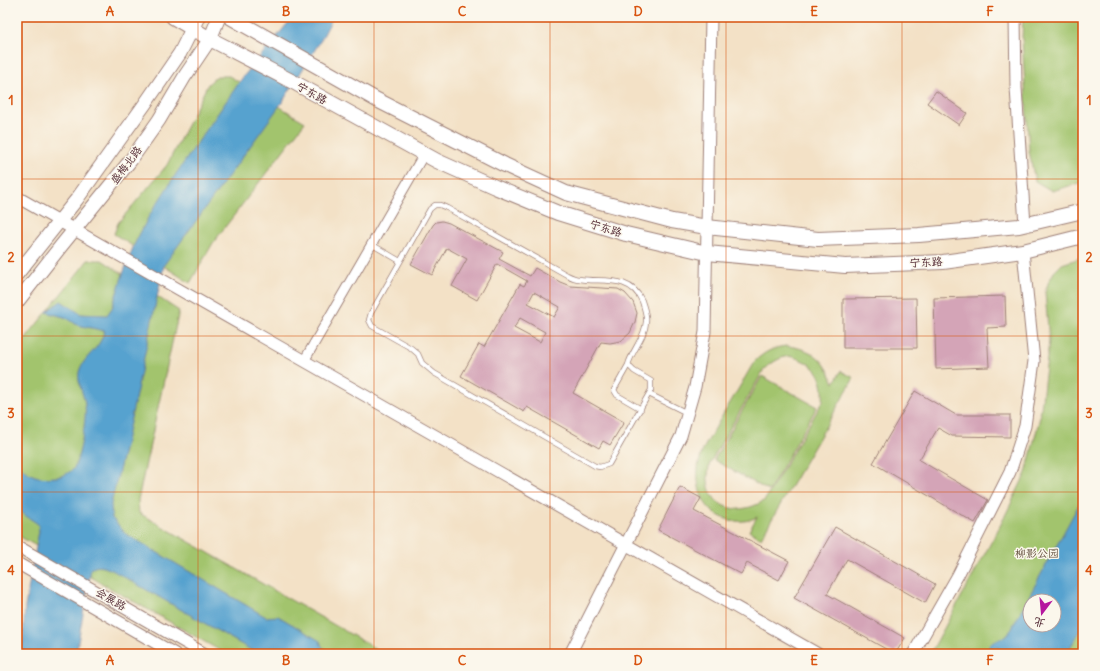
<svg xmlns="http://www.w3.org/2000/svg" width="1100" height="671" font-family="Delius,'LXGW WenKai TC',sans-serif">
<style>
.green{fill:#a2c46d;stroke:#76724c;fill-rule:evenodd}
.water{fill:#57a2cf;stroke:#50607d;fill-rule:evenodd}
.building{fill:#d4a4b7;fill-rule:evenodd}
.lines{fill:none;stroke-linecap:round;stroke-linejoin:round}
.service-casing{stroke:#9e8078;stroke-width:6}
.minor-casing{stroke:#9e8078;stroke-width:11}
.tertiary-casing{stroke:#9e8078;stroke-width:13}
.secondary-casing{stroke:#9e8078;stroke-width:15}
.primary-casing{stroke:#9e8078;stroke-width:16}
.service{stroke:#fff;stroke-width:4.5}
.minor{stroke:#fff;stroke-width:9}
.tertiary{stroke:#fff;stroke-width:11}
.secondary{stroke:#fff;stroke-width:13}
.primary{stroke:#fff;stroke-width:14}
.grid{fill:none;stroke:#d8530f;stroke-width:1;stroke-opacity:0.55}
.labels{text-anchor:middle;stroke-width:3;stroke-linejoin:round;paint-order:stroke}
.street-label{font-size:11px;fill:#4a1f2b;stroke:#fbf7ec}
.park-label{font-size:11px;fill:#64513f;stroke:#fbf7ec}
.neatline{fill:none;stroke:#d8530f;stroke-width:1.5}
.grid-label{font-size:13px;text-anchor:middle;font-weight:bold;fill:#d8530f}
</style>
<rect width="100%" height="100%" fill="#fbf7ec"/>
<filter id="ink" filterUnits="userSpaceOnUse"><feTurbulence type="fractalNoise" baseFrequency=".025" numOctaves="2"/><feDisplacementMap in="SourceGraphic" scale="8" xChannelSelector="R" yChannelSelector="G"/><feConvolveMatrix kernelMatrix="1 2 1 2 8 2 1 2 1" color-interpolation-filters="sRGB"/></filter>
<filter id="wash" filterUnits="userSpaceOnUse"><feTurbulence type="fractalNoise" baseFrequency=".012" numOctaves="4" result="noise"/><feDisplacementMap in="SourceGraphic" scale="16" xChannelSelector="R" yChannelSelector="G"/><feGaussianBlur stdDeviation="0.9" result="paint"/><feColorMatrix in="noise" values="0 0 0 0 0 0 0 0 0 0 0 0 0 0 0 0 0 1.4 0 .05"/><feComposite in="paint" operator="in"/></filter>
<g filter="url(#wash)">
<rect width="100%" height="100%" fill="#f3e1c6"/>
<path class="green" d="M1023,17H1083V182L1052,191L1035,181L1029,151L1022,38Z
M217,76H229L305,122L213,243L190,283L114,234L118,223L167,165L208,84Z
M1083,257V654H930L1000,526L1026,473L1040,417L1049,341L1045,292L1049,281L1054,272L1062,264ZM1030,601H1054V625H1030Z
M88,260H102L179,311L138,500L139,513L385,654H226L17,535V349Z
M787,346C813,349 825,359 834,383L841,371L854,378L761,538L749,531L757,517C743,524 729,522 716,514C699,503 694,477 700,459C703,446 712,435 718,423C730,403 742,383 754,362C763,353 773,347 787,346ZM789,356C814,362 825,375 823,401L765,500C733,521 699,503 710,463L763,371C771,363 778,358 789,356Z
M762,376L817,407L769,491L714,460Z"/>
<path class="water" d="M293,17H333L321,40L283,101L164,265L125,446L111,504L112,518L126,534L266,617L278,616L320,641L322,647L333,654H258L112,570C104,567 98,564 91,569L76,654H22L25,607L39,531L38,524L17,510V463C29,476 38,479 55,477C61,477 70,473 74,468C80,457 87,417 85,405C84,393 77,385 79,372C82,360 94,352 100,342C102,338 103,334 105,331L77,325L67,318L46,312L61,301L81,314L107,315L112,308L123,274L134,245L149,216L176,174L243,77Z
M1083,497V626L1066,654H998L1000,648L994,647L988,654H985L991,643L1008,635ZM1030,601H1054V625H1030Z"/>
<g id="blocks">
<path class="building" d="M936,91L967,113L959,125L927,103Z
M442,221L449,223L503,252L499,259L530,276L535,268L560,282L570,286L618,289L625,293L633,302L637,313L635,322L630,333L621,341L610,343L601,342L573,393L624,422L610,445L603,441L599,448L527,407L524,412L461,376L479,344L484,347L520,284L524,286L527,281L497,264L477,300L452,286L467,259L447,248L432,275L411,264L433,225L436,222ZM534,292L560,307L554,317L528,303ZM520,318L545,332L540,342L514,328Z
M1005,296L1006,327L987,328L989,367L936,369L934,298Z
M916,298L917,348H843V299Z
M915,391L956,415H1010V437L952,436L938,428L919,460L988,500L975,523L873,463Z
M680,487L701,498L694,511L789,561L779,580L747,563L741,574L658,530Z
M835,527L935,584L925,603L847,559L827,594L905,638L895,654L794,598Z"/>
</g>
</g>
<g filter="url(#ink)">
<use href="#blocks" fill-opacity="0" stroke="#9e8078" stroke-width="1"/>
<g class="lines">
<defs>
<path id="service" d="M435,205H440L447,208L567,275C571,277 575,279 579,279C602,283 630,274 642,301C644,308 647,315 646,322C645,338 632,350 628,365L634,371L651,381V390L609,464L600,467L595,466L434,373L422,363L418,354L411,348L372,326L369,320L371,313L430,209Z
M371,244L400,261
M628,365L614,390L617,395L641,409
M649,394L687,413"/>
<path id="minor" d="M304,361L424,154"/>
<path id="tertiary" d="M1015,17L1016,88L1025,225
M17,197L818,654
M17,546L205,654
M17,563L175,654
M570,654L681,436L695,387L705,332L711,17
M913,654L958,575L1010,472L1025,426L1034,361L1023,251"/>
<path id="secondary" d="M17,274L77,199L145,104L180,53L198,17
M17,302L61,246L130,161L159,120L185,76L210,39L219,17"/>
<path id="primary" d="M173,17L210,39L297,84L437,161L495,187L558,213L626,234L707,253L845,266L943,262L1023,251L1083,236
M230,17L377,100L505,165L566,193L672,221L707,227L818,239L919,235L1019,226L1083,211"/>
</defs>
<use href="#service" class="service-casing"/>
<use href="#minor" class="minor-casing"/>
<use href="#tertiary" class="tertiary-casing"/>
<use href="#secondary" class="secondary-casing"/>
<use href="#primary" class="primary-casing"/>
<use href="#service" class="service"/>
<use href="#minor" class="minor"/>
<use href="#tertiary" class="tertiary"/>
<use href="#secondary" class="secondary"/>
<use href="#primary" class="primary"/>
</g>
</g>
<path class="grid" d="M198,17V654M374,17V654M550,17V654M726,17V654M902,17V654M17,179H1083M17,336H1083M17,492H1083"/>
<g class="labels">
<g class="street-label">
<text transform="translate(312 93) rotate(29)" y="4">宁东路</text>
<text transform="translate(126 165) rotate(-53)" y="4">盛梅北路</text>
<text transform="translate(606 228) rotate(17)" y="4">宁东路</text>
<text transform="translate(926 262) rotate(-3)" y="4">宁东路</text>
<text transform="translate(111 599) rotate(30)" y="4">会展路</text>
</g>
<g class="park-label">
<text x="1037" y="557">柳影公园</text>
</g>
</g>
<rect width="1100" height="671" fill="none" stroke="#fbf7ec" stroke-width="44"/>
<g transform="translate(1042 613) rotate(196)"><circle r="19" fill="#fbf7ec" stroke="#b4a19f"/>
<path d="M0-3L7 15L0 10L-7 15Z" fill="#b5179e"/>
<text y="-6" font-size="11" font-weight="bold" text-anchor="middle" fill="#4a1f2b">北</text>
</g>
<rect x="22" y="22" width="1056" height="627" class="neatline"/>
<g class="grid-label">
<text x="110" y="16">A</text>
<text x="286" y="16">B</text>
<text x="462" y="16">C</text>
<text x="638" y="16">D</text>
<text x="814" y="16">E</text>
<text x="990" y="16">F</text>
<text x="11" y="105">1</text>
<text x="1089" y="105">1</text>
<text x="11" y="262">2</text>
<text x="1089" y="262">2</text>
<text x="11" y="418">3</text>
<text x="1089" y="418">3</text>
<text x="11" y="575">4</text>
<text x="1089" y="575">4</text>
<text x="110" y="665">A</text>
<text x="286" y="665">B</text>
<text x="462" y="665">C</text>
<text x="638" y="665">D</text>
<text x="814" y="665">E</text>
<text x="990" y="665">F</text>
</g>
</svg>
